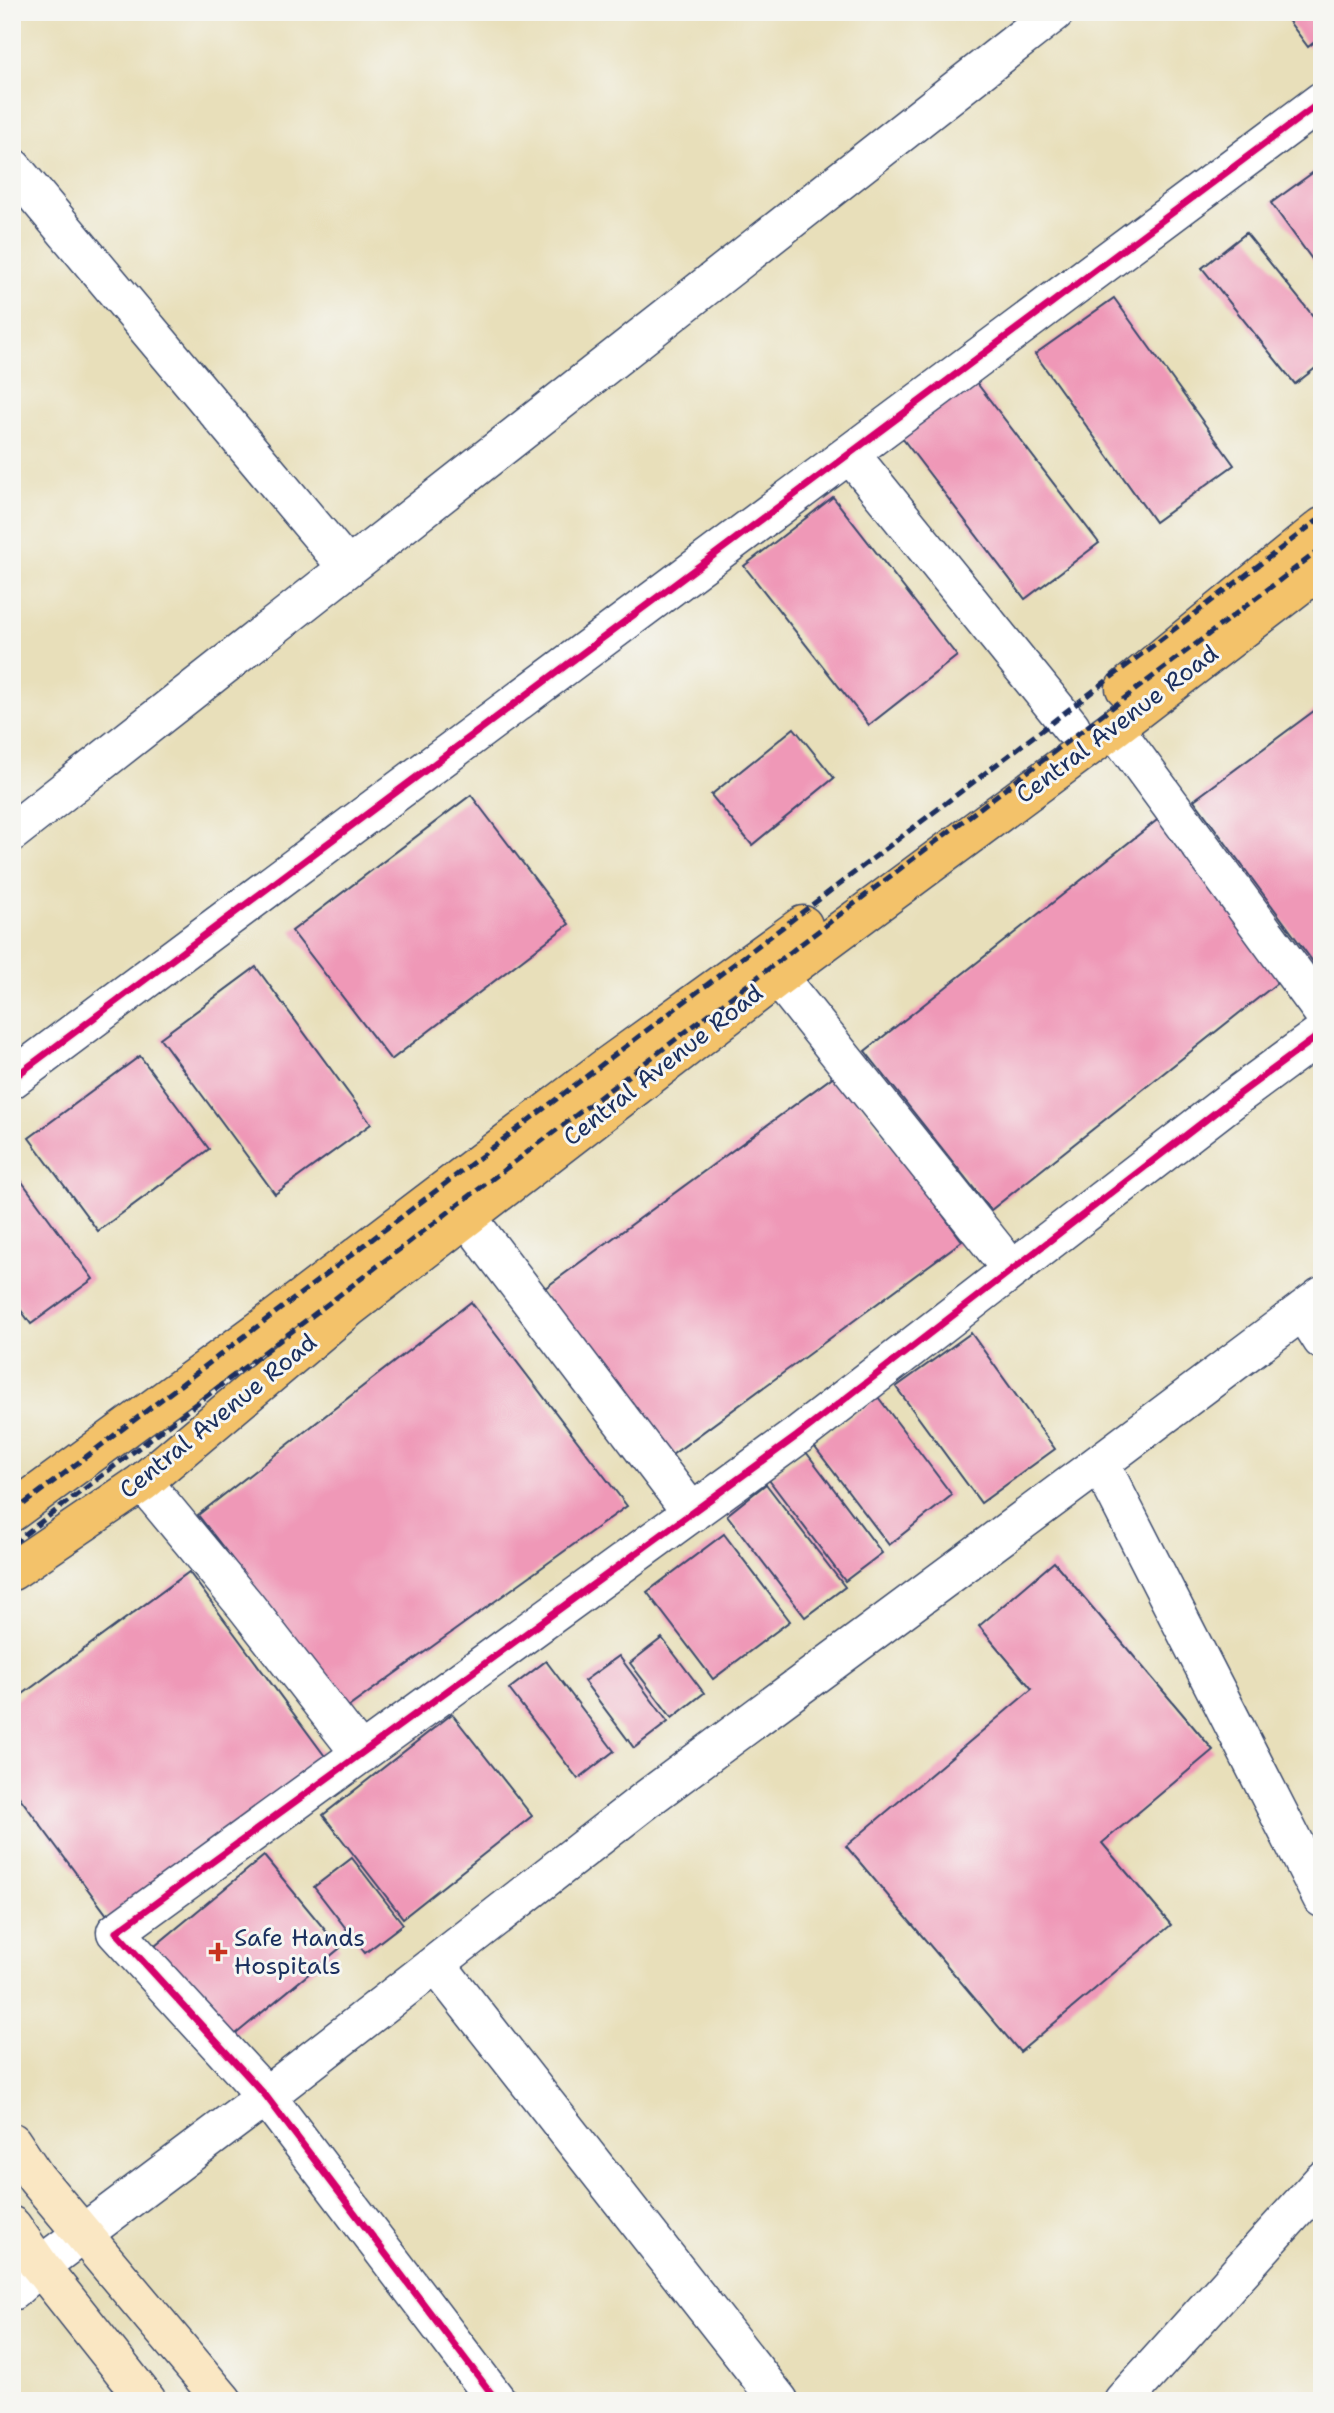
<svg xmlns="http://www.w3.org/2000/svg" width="1334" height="2413" font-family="'Shantell Sans',sans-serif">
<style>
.building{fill:#ef98b7}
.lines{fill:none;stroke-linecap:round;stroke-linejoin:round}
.minor-casing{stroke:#3a496c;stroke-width:41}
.secondary-casing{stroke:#3a496c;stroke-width:41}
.primary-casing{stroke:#3a496c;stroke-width:41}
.minor{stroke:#fff;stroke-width:38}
.secondary{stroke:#fae7c3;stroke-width:38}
.primary{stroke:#f3c26a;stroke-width:38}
.rail{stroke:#1b2f5e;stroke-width:5;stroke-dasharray:10 5;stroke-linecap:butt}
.cycleway-casing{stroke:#f6f6f2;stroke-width:11}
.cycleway{stroke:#d6006c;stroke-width:7}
.poi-dot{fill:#c8321e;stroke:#f6f6f2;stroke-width:2.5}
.labels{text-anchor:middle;stroke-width:6;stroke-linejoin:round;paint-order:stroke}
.street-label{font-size:24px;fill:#1b2f5e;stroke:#f6f6f2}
.poi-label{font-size:24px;fill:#1b2f5e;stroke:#f6f6f2;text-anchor:start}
</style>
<rect width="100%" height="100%" fill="#f6f6f2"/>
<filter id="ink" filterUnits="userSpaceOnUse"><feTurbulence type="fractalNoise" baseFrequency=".0143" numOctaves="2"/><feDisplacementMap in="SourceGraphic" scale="14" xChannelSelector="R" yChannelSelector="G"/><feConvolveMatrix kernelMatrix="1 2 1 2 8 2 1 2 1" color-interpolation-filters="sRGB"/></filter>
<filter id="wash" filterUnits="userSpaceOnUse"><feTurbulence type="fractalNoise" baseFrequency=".00686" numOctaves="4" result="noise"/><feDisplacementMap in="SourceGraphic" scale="28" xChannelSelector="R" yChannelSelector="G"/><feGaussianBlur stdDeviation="1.57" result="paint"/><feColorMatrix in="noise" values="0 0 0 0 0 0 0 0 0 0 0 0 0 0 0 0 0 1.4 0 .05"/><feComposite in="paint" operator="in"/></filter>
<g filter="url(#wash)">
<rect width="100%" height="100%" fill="#e8dfba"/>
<g id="blocks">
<path class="building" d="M1282,12H1322V36L1308,47Z
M1322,166V273L1271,203Z
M1246,233L1322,327V363L1295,384L1202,268Z
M1114,298L1234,465L1155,522L1035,354Z
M973,378L1099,543L1025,599L899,434Z
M833,497L957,656L869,725L744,566Z
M1322,705V974L1194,800Z
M794,728L834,778L752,845L711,795Z
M471,795L569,924L391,1060L292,931Z
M1161,817L1286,976L991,1210L865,1051Z
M256,967L371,1124L275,1194L160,1038Z
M140,1056L209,1149L98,1231L29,1138Z
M838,1073L962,1241L665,1460L541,1291Z
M12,1168L93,1279L31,1324L12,1298Z
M471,1302L627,1506L347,1708L198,1515Z
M971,1333L1055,1449L981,1503L896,1387Z
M878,1397L952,1495L889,1545L814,1446Z
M806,1452L882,1553L845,1581L769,1480Z
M766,1484L845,1587L805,1617L727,1515Z
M724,1534L790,1621L713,1679L647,1592Z
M1054,1562L1213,1750L1102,1843L1171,1925L1020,2052L846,1846L1032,1689L979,1626Z
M189,1572L327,1759L110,1919L12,1787V1702Z
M662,1638L704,1693L672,1718L630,1663Z
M619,1656L668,1722L634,1748L584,1681Z
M546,1661L614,1751L578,1779L509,1689Z
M452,1714L532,1816L403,1918L323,1815Z
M264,1856L340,1948L225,2043L149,1951Z
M352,1858L403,1924L365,1953L314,1887Z"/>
</g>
</g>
<g filter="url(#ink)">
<use href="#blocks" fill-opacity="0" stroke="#3a496c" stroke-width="2"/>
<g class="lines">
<defs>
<path id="minor" d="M12,167L348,568
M850,454L1071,727
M1114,728L1322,1011
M12,832L1055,12
M778,977L1012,1270
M12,1079L1322,101
M467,1217L692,1513
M1303,1310L1322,1340
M1100,1463L1322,1898
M143,1482L245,1605L361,1754
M436,1964L779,2401
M12,2291L40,2266L266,2096L651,1796L1100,1463L1322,1296
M497,2401L266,2096L116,1932L797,1436L1234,1098L1322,1033
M1123,2401L1322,2181"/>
<path id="secondary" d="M12,2142L36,2178L223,2401
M12,2226L40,2266L147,2401"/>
<path id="primary" d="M1125,688L1322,527
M12,1512L264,1327L609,1065L803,925
M12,1571L143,1482L349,1308L778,977L1114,728L1322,568"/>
</defs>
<use href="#minor" class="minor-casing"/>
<use href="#secondary" class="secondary-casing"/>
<use href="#primary" class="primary-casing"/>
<use href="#minor" class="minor"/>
<use href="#secondary" class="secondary"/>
<use href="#primary" class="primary"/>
<path class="rail" d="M12,1513L1322,517
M12,1544L1322,548"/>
<defs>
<path id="cycleway" d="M12,1079L1322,101
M497,2401L266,2096L116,1932L797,1436L1234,1098L1322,1033"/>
</defs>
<use href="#cycleway" class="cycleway-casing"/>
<use href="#cycleway" class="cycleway"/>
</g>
</g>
<path class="poi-dot" d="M214.5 1941.5h7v7h7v7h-7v7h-7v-7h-7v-7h7z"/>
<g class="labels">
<g class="street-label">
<text transform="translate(1117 724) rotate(-37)" y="8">Central Avenue Road</text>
<text transform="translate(663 1065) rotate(-38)" y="8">Central Avenue Road</text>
<text transform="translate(218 1416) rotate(-39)" y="8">Central Avenue Road</text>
</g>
<g class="poi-label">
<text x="234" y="1946">Safe Hands<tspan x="234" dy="28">Hospitals</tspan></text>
</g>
</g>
<rect width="1334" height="2413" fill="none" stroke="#f6f6f2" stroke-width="42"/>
</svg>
